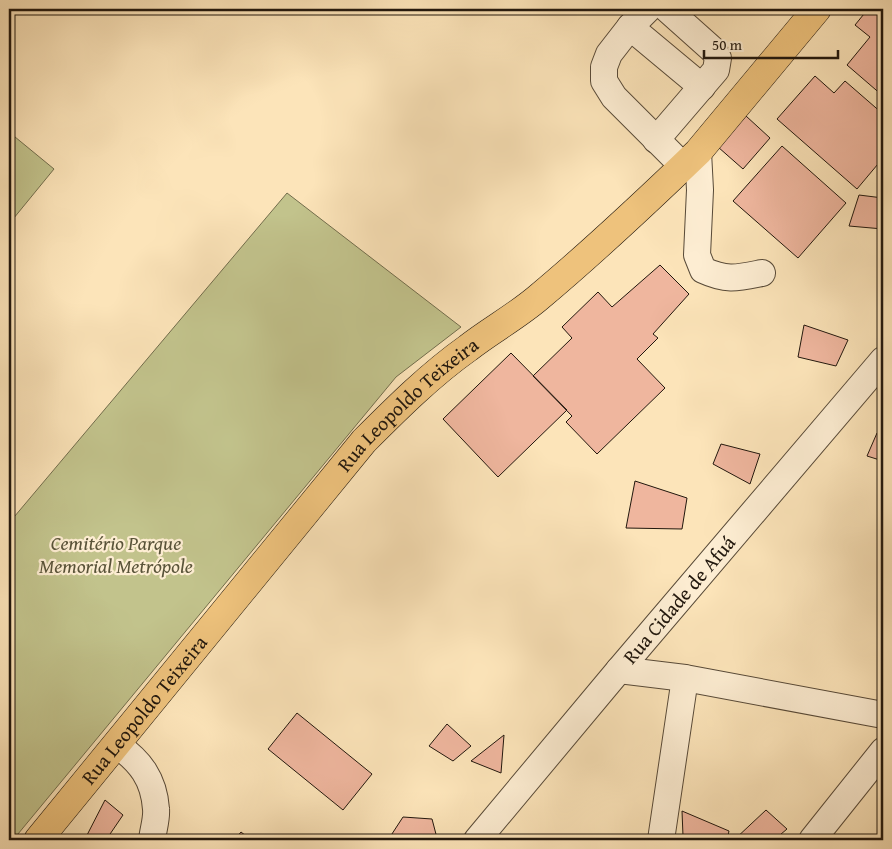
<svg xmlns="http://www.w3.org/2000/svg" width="892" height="849" font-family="'Gentium Book Plus',serif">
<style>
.green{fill:#c2c38c;stroke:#726d4c}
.building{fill:#efb69e;stroke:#21170d}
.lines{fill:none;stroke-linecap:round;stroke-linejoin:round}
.minor-casing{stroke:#584a38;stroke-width:28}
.major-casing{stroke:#21170d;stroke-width:29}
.minor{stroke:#fdedd2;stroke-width:26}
.major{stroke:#eec27c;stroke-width:28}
.labels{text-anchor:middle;stroke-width:4.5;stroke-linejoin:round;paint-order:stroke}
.street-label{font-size:20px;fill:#21170d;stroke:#fdedd2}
.park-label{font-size:20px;font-style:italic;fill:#595339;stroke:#fdedd2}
</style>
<rect width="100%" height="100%" fill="#fce4b9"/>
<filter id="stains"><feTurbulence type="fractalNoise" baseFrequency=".004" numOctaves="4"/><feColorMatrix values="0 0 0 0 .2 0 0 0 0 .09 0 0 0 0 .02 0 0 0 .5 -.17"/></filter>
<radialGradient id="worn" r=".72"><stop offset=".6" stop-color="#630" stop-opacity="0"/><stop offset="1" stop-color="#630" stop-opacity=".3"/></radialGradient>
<path class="green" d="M9,132L54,169L9,224Z
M287,193L461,327L396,377L13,840H9V523Z"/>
<path class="building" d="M868,9H883V96L847,65L870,37L855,25Z
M815,76L834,93L845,81L883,114V125L878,131L883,135V158L857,189L777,119Z
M746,116L770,138L743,169L718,147Z
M782,146L846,203L798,258L733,201Z
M859,195L883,198V229L849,226Z
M660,265L689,294L653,334L658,338L637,359L665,388L597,454L566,422L572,416L533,376L572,338L562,327L598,292L612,307Z
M804,325L848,340L836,366L798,357Z
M511,353L567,410L498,477L443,419Z
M877,433L883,434V461L867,456Z
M721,444L760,454L750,484L713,464Z
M635,481L687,498L682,529L626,528Z
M297,713L372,774L343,810L268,749Z
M447,724L471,746L453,761L429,746Z
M504,735L501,773L471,761Z
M105,800L123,815L106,840H85V839Z
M766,810L787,829L774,840H734Z
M682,811L729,831L727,840H696L683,836Z
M403,817L432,819L437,838V840H388Z
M241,832L251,840H234Z"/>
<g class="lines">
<defs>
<g id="minor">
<path d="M648,9L630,27L609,54L604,67V81L614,97L683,166"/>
<path d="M630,27L702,87"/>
<path d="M656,140L716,70L718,58L714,51L667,9"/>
<path d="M698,152L700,190L697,255L703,270C727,281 737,278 762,273"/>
<path d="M619,670L685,678L883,715"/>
<path d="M117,745C140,761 154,779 156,809C157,819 153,830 152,840"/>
<path id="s1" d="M477,840L619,670L883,360"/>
<path d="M661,840L685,678"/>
<path d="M812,840L883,751"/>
</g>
<g id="major">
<path id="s2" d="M38,840L364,441C397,408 430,375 468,348C491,330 517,316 539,297C594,251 646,202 698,152L817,9"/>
</g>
</defs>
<use href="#minor" class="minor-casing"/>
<use href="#major" class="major-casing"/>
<use href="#minor" class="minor"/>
<use href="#major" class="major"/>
</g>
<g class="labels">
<g class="street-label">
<text dy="7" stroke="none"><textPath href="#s2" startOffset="572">Rua Leopoldo Teixeira</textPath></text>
<text dy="7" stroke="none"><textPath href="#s1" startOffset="314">Rua Cidade de Afuá</textPath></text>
<text dy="7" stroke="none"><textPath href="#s2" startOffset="168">Rua Leopoldo Teixeira</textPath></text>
</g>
<g class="park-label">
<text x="116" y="550">Cemitério Parque<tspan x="116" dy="23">Memorial Metrópole</tspan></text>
</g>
</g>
<rect width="892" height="849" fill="none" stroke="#fce4b9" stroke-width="30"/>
<rect x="10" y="10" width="872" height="829" fill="none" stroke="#21170d" stroke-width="2.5"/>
<rect x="15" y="15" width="862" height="819" fill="none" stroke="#21170d"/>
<path d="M704 50v8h134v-8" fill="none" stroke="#21170d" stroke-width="2.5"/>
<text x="712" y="50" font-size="15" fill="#21170d" stroke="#fdedd2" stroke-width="4" paint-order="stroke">50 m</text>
<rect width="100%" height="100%" filter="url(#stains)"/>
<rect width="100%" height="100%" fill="url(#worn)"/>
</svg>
